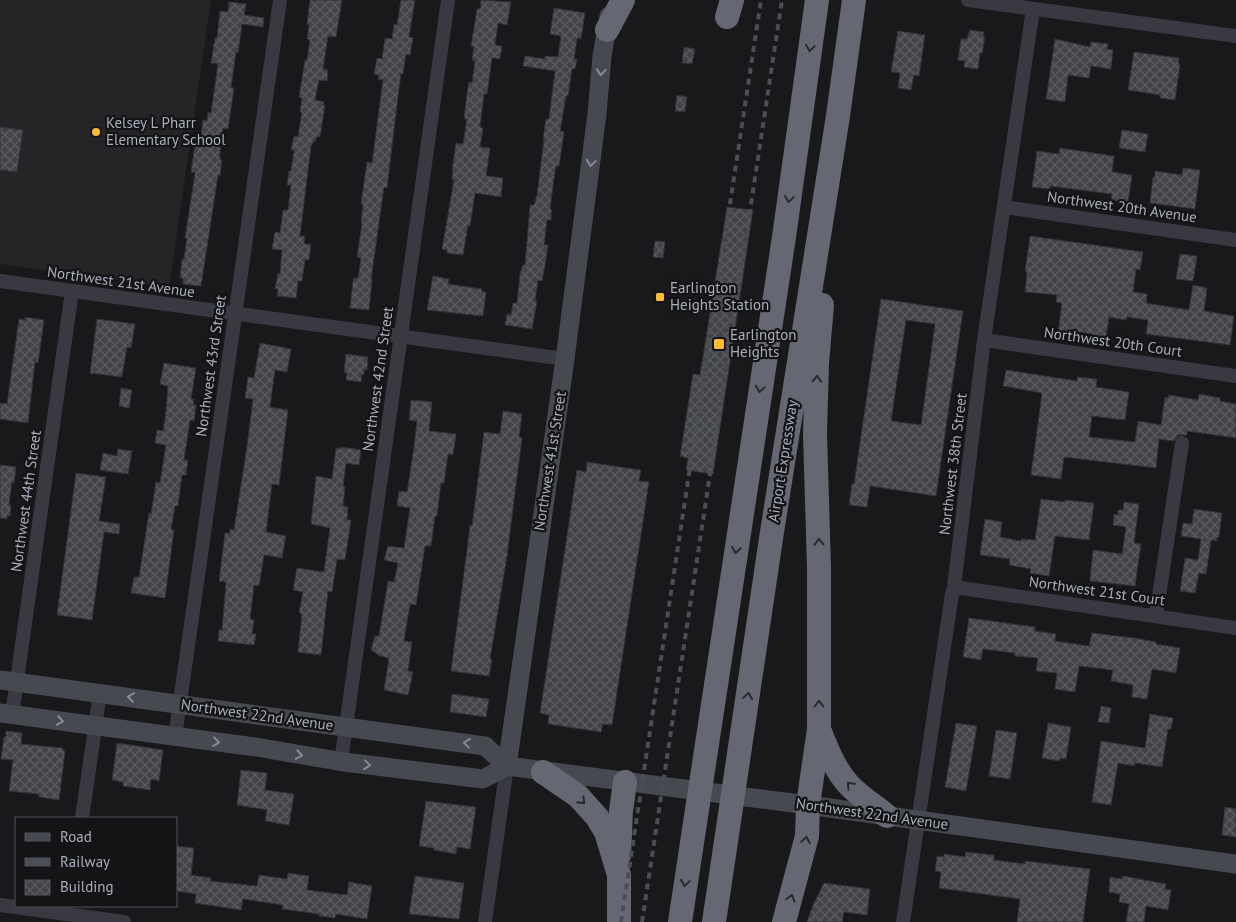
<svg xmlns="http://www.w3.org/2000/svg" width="1236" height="922" font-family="'PT Sans',sans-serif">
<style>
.built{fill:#252528}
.building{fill:url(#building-cross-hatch);stroke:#333238;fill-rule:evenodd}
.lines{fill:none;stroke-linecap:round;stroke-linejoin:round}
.minor{stroke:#393a41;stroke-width:14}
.secondary{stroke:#474951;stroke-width:19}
.motorway{stroke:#656872;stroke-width:24}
.rail{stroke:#4c4e56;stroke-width:4;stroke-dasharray:6 5;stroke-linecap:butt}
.oneway{stroke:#28292d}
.oneway2{stroke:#878b97}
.poi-dot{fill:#ffbc2d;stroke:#141416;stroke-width:2}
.labels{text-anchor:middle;stroke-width:4.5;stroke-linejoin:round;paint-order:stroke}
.poi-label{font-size:15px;fill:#aaafbc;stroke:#141416;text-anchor:start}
.street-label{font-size:15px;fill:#aaafbc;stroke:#141416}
</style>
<defs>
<pattern id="building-cross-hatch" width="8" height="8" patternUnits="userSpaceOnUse" patternTransform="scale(1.25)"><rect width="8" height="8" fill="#434448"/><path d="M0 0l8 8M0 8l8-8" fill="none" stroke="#5b5c60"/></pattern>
</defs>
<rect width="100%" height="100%" fill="#19191b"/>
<path class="built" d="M0,0H211L169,287L0,264Z"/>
<path class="building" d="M310,0H342L336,37L328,36L323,69L328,70L327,81L319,80L315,100L324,102L323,105H325L320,137H316V141H314L311,146L300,236H305L304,244H311L309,260H305L302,281H298L296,298L277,296L278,289H275L278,273L280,274L282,250L272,249L275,232L280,233L283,210H288L291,185H287L289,171H291L294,150H291L294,136L298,137L302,112H300L302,98L299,97L305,60H307L310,40L307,39L309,25L307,24Z
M401,0H415L409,37L413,38L410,55L406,54L403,74H401L399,88L387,188L384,187L371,280H372L369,310L350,308L353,281L354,278H358L361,258L357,257L362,223H361L363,204H361L367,162L372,163L383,80L378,79L379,75L374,74L377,58L382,59L385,38L392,39L394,24L397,25Z
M481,0L511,2L507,25L498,23L495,45L502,46L500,59L492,58L487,94H484L480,127L483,128L480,147L490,148L486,176L503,178L501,197L475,193L470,226L468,225L463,255L447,253V250L442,249L454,180H452L453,164L456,143L463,144L467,119H464L467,93L469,82L472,83L475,61L472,60L474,47L471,46L477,9H480Z
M229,2L246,4L244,15L264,18L263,27L242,24L238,53L236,52L231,87L234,88L228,129L223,128L220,150V160H222L220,176L218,175L201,286L183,284V278H180L182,259H184L187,238H185L195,173L191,172L195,145L200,146L203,120L207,121L208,112L211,113L218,64L211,63L215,38H217L220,11L228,12Z
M554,8L585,13L581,39L577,38L574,59H577L575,69H572L568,96H566L560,131L564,132L559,166H556L553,186L550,209L552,210L551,220H547L544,245H548L546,260L542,281L538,280L535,301H537L532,329L505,325L507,314L511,315L513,303H517L520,274L523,265H525L530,205H534L537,195L544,139H543L546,119H549L555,71L523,66L525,56L545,59V56L558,57L561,36L550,34Z
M970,30L984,32L983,37H985L982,53H980L978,69L964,67L965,61L958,60L961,39H967Z
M898,31L925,35L919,76L914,75L911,90L898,88L900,73L891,72Z
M1055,39L1090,47L1091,42L1108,44L1107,49L1113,50L1111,69L1091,66L1089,78L1068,75L1065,102L1046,99Z
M684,47L695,49L692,64L682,63Z
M1134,52L1179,58L1178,63L1180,64L1175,100L1160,98V95L1128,90Z
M677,95L687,97L685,112L675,111Z
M0,127L23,130L17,172L0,170Z
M1122,130L1148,134L1145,152L1119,148Z
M1060,148L1114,156L1112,172L1132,175L1128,203L1111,200L1112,194L1050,186V189L1032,187L1037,151L1059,154Z
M1183,168L1200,170L1195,209L1150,203L1153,177H1155V171L1182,175Z
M727,207L753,210L713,474L686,470L688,458L680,456L693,374L700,375Z
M1030,236L1143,252L1140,270L1136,269L1133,292L1147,294L1146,303L1189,310L1193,285L1207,288L1204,311L1234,316L1230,345L1146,334L1148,320L1127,317L1126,320L1109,317L1106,338L1092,336V334L1068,330V334L1058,333L1062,303L1056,302L1057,295L1025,292L1027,272L1025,271Z
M655,241L665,242L663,258L653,257Z
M1180,254L1197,256L1193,281L1176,279Z
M433,276L449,279L448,284L482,289V292H486L483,316L427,310Z
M881,299L963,311L936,496L870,486L867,507L849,505L852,484H854ZM906,320L935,324L921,425L891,421Z
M25,317L44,320L38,363L35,362L28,423L0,419V403L7,404L19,319L25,320Z
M97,319L135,324L131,348L127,347L122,377L90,373Z
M260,343L291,349L287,372L275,370L270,407L288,410L279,485L272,484L266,532L286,536L282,558L264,555L259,586L254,585L250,619L254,620L252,634H256L254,645L218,641L219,630H222L226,582L219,581L225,533H230V529L234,530L247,446L253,399L245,398L248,377L254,378Z
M346,354L368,357L367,370H364V375L362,374L361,382L346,380L347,373L344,372Z
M164,363L196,368L191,399H194L193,405H196L194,421L190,420L184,460H188L186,475H182L178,505V506H175L171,530H174L165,598L131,593L134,577H139L149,513L151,514L156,482L160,483L166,445L155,443L157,430L163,431L166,411L168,386L160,384Z
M1006,370L1077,381V377L1097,379L1096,387L1129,392L1125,420L1092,416L1089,437L1135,442L1138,421L1161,425L1165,397L1168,398L1169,395L1198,400L1199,394L1220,398V401L1236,404V438L1187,431V435H1178L1174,441L1159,439L1156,468L1064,457L1061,479L1031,475L1042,393L1003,386Z
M121,388L132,390L129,408L119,406Z
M411,400L432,402L429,431L456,434L453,455L448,454L444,483H441L437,516H435L431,546H425L416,605L410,604L404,641L412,642L408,671L413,672L408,695L384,690L389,658L380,656L371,650L375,636H379L388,581L394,582L398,563L384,560L388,546L404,548L410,508L397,506L399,491L407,492L414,447L417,421L409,420Z
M503,411L522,414L519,437L522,438L507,556L490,659H492L489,676L451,671L467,550L470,525L472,526L484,432L500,434Z
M341,447L361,450L359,465L346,463L343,486L345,487L343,506L348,507L347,520H351L345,560L337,559L332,592L328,591L321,655L298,652L302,614L299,613L303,592L293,590L297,568L324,572L330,528L311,524L316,476L332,479L336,448L341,449Z
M118,449L132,451L128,474L100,470L103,453L117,456Z
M587,462L641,470L639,481L649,482L612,725L603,724L601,732L548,724L549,715L540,713L577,470L586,472Z
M0,465L16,467L14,483L12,482L9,504L11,505L10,516H7V519L0,518Z
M76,473L106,477L99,521L120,524L119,534L104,532L92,620L57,615Z
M1041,499L1065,502V500L1094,503L1089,540L1055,536L1049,576L1030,573L1031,569L1009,565L1010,559L980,555L985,519L1002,522L1000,537L1021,541V539L1035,540Z
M1124,502L1139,504L1134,543L1141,544L1135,586L1090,581L1093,550L1122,554L1126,527L1113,525L1114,514L1118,515V510H1123Z
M1194,509L1222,513L1219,537H1217V541L1211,540L1206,574L1199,573L1195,593L1180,591L1185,558L1198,560L1201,539L1181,536L1183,523L1192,524Z
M969,618L1035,627V631L1056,634L1055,641L1089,646L1092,633L1134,638L1156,642V644L1180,648L1176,673L1152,669L1147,699L1132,697L1133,685L1111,681L1113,670L1079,666L1075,692L1055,689L1057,673L1036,671L1038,658L1015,656V653L983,649L981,660L963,657Z
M452,694L489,699L486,717L450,712Z
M1101,706L1111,708L1109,723L1098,722Z
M1150,714L1173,718L1171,729H1168L1162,767L1135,763L1134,766L1118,763L1111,805L1092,802L1101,741L1145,748Z
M956,723L977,726L966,791L945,787Z
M1048,723L1071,727L1066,759L1060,758L1059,761L1042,758Z
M996,730L1017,733L1010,779L989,776Z
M6,731L22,733L21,744L62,748L65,752L59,800L39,797V794L9,791L13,760L1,759L4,737H6Z
M117,743L163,750L159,781L151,779L150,790L123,786V782L112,780Z
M241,770L267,773L265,790L294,794L289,825L265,821L267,810L237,805Z
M426,801L476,807L470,849L457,847L456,854L434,850V848L419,846Z
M1225,807L1236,809V837L1222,835Z
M176,846L194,848L191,875L211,878L210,881L257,886L259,875L287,879L288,873L309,876L307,890L347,895L349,882L372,886L367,919L336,914L335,918L319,916V914L282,909L283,905L243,899L241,910L195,903L196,894L176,891Z
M966,852L994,855V860L1025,864L1026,861L1090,869L1083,922H1017L1020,899L939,888L941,872L935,871L937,856L944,857V854L965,857Z
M415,876L464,883L459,919L409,914Z
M1123,876L1166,884L1165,889L1171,890L1168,910L1146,906L1144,922H1126L1129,904L1119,902L1120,894L1109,892L1110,877L1122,879Z
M824,883L870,889L867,915L844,912L842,922H807L813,905Z"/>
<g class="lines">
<path class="minor" d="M968,0L1236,36
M1004,207L1236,240
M0,281L565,359
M984,340L1236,376
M954,587L1236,628
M1156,616L1182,443
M12,715L72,291
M175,737L280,0
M341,762L448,0
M82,818L100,693
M0,905L124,922
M485,922L507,766
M903,922L952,594L954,587L984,340L1033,9"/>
<path class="secondary" d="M0,680L485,746L507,766L808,805L1236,864
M0,713L256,747L344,762L483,779L507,766
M507,766L565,359L597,114L602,56L609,16"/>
<path class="motorway" d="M727,17L732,0
M607,30L623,0
M819,729C827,749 834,768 848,784C859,796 875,806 887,816
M543,772L578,796L597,817L606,832L619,875V922
M619,855L621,811L625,782
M680,922L784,237L817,0
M714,922L772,532L838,116L854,0
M784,922L807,836L808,805L819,729V568L815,434L817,363L822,305"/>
<path class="rail" d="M621,922L761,0
M642,922L782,0"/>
</g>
<defs><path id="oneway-chevron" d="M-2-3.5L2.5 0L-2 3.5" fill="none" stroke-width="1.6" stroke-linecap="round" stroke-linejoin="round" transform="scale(1.25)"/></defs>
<g class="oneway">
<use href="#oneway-chevron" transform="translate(810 48) rotate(98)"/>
<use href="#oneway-chevron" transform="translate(789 199) rotate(98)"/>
<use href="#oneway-chevron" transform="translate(817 379) rotate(-88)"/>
<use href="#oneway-chevron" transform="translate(760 389) rotate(98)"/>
<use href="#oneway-chevron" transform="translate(819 542) rotate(-92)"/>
<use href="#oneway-chevron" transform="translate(736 550) rotate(99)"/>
<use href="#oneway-chevron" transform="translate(748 696) rotate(-82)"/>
<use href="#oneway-chevron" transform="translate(819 704) rotate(-90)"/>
<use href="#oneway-chevron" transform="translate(850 785) rotate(-133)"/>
<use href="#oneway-chevron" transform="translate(582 801) rotate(45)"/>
<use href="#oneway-chevron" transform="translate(806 840) rotate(-80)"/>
<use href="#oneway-chevron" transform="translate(685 883) rotate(98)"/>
<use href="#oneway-chevron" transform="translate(791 898) rotate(-74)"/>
</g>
<g class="oneway2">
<use href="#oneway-chevron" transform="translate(601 72) rotate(95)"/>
<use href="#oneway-chevron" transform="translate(591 163) rotate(98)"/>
<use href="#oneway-chevron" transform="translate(131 697) rotate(-172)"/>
<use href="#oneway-chevron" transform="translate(60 721) rotate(8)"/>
<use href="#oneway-chevron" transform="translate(216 742) rotate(7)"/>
<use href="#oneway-chevron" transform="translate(467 743) rotate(-173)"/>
<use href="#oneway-chevron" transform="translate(299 755) rotate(10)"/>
<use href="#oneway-chevron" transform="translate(367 765) rotate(7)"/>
</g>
<g class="poi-dot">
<circle cx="96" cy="132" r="5"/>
<rect x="655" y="292" width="10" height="10" rx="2.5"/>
<rect x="713" y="338" width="12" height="12" rx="2.5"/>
</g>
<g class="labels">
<g class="poi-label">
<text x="106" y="128">Kelsey L Pharr<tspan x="106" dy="17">Elementary School</tspan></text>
<text x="670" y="293">Earlington<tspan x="670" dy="17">Heights Station</tspan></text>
<text x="730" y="340">Earlington<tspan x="730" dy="17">Heights</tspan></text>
</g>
<g class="street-label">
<text transform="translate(1122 207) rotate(8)" y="5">Northwest 20th Avenue</text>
<text transform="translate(121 282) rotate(8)" y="5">Northwest 21st Avenue</text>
<text transform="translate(1113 342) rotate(8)" y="5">Northwest 20th Court</text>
<text transform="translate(211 366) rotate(-82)" y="5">Northwest 43rd Street</text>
<text transform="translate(378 379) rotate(-82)" y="5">Northwest 42nd Street</text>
<text transform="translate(550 461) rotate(-81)" y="5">Northwest 41st Street</text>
<text transform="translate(783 461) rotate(-81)" y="5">Airport Expressway</text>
<text transform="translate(953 464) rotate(-83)" y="5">Northwest 38th Street</text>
<text transform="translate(26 501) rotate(-82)" y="5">Northwest 44th Street</text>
<text transform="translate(1097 591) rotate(8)" y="5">Northwest 21st Court</text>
<text transform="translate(257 715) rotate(8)" y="5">Northwest 22nd Avenue</text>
<text transform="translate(872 814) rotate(8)" y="5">Northwest 22nd Avenue</text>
</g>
</g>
<rect x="15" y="817" width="162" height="90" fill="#141416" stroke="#505258"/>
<rect x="25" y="833" width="25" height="8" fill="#474951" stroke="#505258"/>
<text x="60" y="842" font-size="15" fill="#aaafbc">Road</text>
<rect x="25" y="858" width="25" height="8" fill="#4c4e56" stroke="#505258"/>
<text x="60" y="867" font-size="15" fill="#aaafbc">Railway</text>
<rect x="25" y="880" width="25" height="15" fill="url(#building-cross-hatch)" stroke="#505258"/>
<text x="60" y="892" font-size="15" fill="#aaafbc">Building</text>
</svg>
